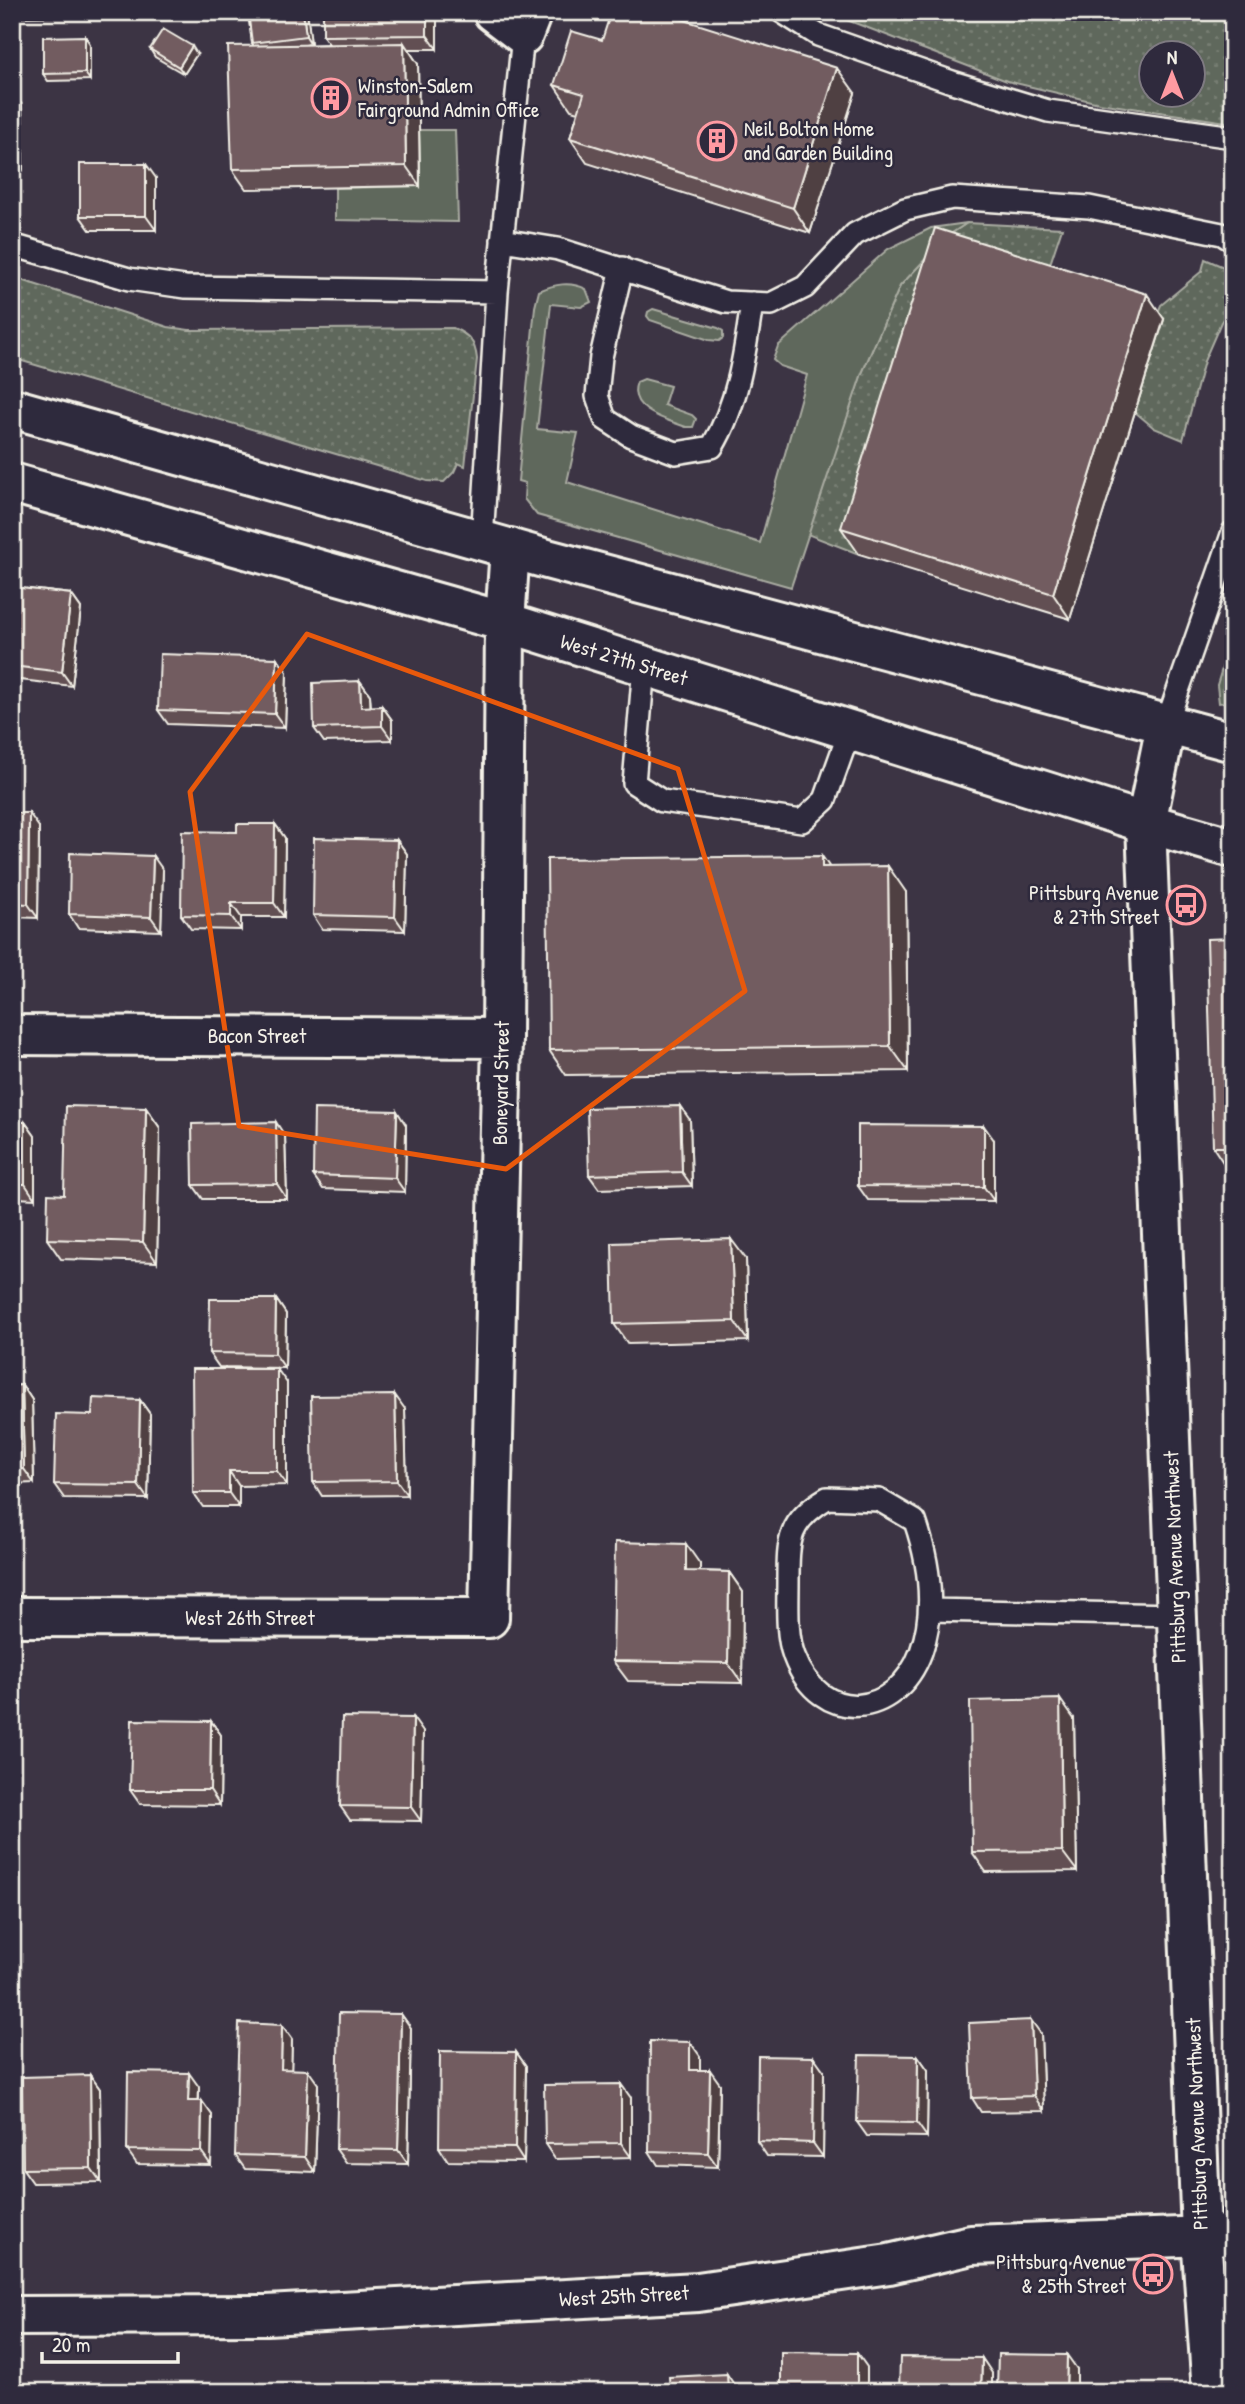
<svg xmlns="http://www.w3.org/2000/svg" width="1245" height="2404" font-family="'Patrick Hand',sans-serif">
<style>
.grass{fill:url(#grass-dots);stroke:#aaaca2;stroke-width:2;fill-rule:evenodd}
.garden{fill:#5f685b;stroke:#aaaca2;stroke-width:2}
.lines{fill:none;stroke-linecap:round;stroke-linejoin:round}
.lane-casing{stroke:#f4f1e8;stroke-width:26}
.street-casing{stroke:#f4f1e8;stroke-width:44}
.secondary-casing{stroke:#f4f1e8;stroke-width:44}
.lane{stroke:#2f2a3d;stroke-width:21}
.street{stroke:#2f2a3d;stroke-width:38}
.secondary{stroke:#2f2a3d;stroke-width:38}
.wall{fill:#624f53;stroke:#f4f1e8;stroke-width:2}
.shaded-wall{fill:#504043;stroke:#f4f1e8;stroke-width:2}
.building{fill:#725c60;stroke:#f4f1e8;stroke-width:2}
.marked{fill:none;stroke:#e8590c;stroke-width:5;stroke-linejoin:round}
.labels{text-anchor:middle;stroke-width:5;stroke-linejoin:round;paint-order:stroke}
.poi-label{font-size:21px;fill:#f4f1e8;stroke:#2f2a3d;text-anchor:start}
.street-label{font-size:21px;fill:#f4f1e8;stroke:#2f2a3d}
</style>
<defs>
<pattern id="grass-dots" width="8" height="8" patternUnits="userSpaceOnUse" patternTransform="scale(1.75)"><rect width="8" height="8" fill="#5f685b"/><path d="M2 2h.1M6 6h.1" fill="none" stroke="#777e73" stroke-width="1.8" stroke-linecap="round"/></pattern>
</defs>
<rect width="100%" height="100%" fill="#3c3444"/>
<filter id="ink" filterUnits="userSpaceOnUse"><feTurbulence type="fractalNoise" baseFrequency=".0143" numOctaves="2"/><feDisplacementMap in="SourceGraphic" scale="14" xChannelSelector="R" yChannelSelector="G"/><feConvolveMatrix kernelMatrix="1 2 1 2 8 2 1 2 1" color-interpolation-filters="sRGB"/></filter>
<g filter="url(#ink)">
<path class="grass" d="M826,12H1233V123L1099,103L1007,81ZM1192,52V94H1150V52Z
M967,223L1062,228L1044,282L859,554L807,534L862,373L900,286L946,237Z
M1205,259L1233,271V305L1221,322L1204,361L1183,440L1154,428L1135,412L1164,320L1156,317L1161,305L1202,271Z
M12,277L168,327L189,330L453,328C469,335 475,341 477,359L465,466L458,463L454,472L444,482L427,481L12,358Z
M1233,632V706L1228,702L1219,703L1217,685Z"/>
<path class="garden" d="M419,130H455L458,222L335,220V188L420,186Z
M967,223L946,237L900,286L862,373L791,587L537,515L524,499L525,483L518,481L535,307L539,291C555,284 570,281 586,289L591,302L581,307L551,304L537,429L578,433L567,482L760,543L807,375L780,366L773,360L778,346L888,249L931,228Z
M653,309L718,328L723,331V338L719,341L709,340L650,320L647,316L648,312Z
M644,379L670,386L664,405L692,415L696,419L693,427H686C667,420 626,410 637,382Z"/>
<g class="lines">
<defs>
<path id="lane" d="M782,12L818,35L952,82L1048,111L1233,137
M502,240L558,249L726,302L771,304L805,287L855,234L905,209L952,198L1089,207L1222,234L1233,241
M12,245L129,279L185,287L497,292
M622,268L601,357L597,396L605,419L631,436L676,453L712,447C738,404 745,353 752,303
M482,541L497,292L523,35
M644,666L634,783L662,801L802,821L825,800L850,730
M1166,725L1233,532
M827,1498L879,1500L915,1521C929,1562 936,1610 921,1652C896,1719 820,1726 794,1656C786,1634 788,1606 788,1582C788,1540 788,1521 827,1498Z
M930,1610L1178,1615"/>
<path id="street" d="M493,12L523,35L532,12
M1166,725L1146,823L1201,2235L1212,2392
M12,1035L502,1038
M12,1617L489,1618L502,1038L505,622L510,548"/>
<path id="secondary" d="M12,408L547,559L1233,742
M12,483L505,622L1146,823L1233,848
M12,2316L267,2315L698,2292L889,2264L971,2245L1233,2235"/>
</defs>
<use href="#lane" class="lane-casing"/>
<use href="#street" class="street-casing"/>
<use href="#secondary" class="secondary-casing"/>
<use href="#lane" class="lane"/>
<use href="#street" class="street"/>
<use href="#secondary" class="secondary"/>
</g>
<path class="wall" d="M12,12H64V16L14,17Z
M248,12H307L311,44L305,45L329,44L323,36L437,12V49H408L418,64L420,186L246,189L232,169L253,45L252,43Z
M85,36L90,44V80L48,81L43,74Z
M602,40L855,93L810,233L587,163L570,138L578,112L571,110L554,85Z
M150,49L197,54L184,74L155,57Z
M12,90L22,105L23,169H12Z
M156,178V230H90L80,216Z
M1164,319L1070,619L859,554L841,528Z
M12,587L71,594L81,608L72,686L12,679Z
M287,672L285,728L168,724L158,710Z
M360,681L370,695L371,707L382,706L392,720V740L324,742L314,728Z
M12,813L39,827L38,918L12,917Z
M275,824L285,838L284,917H241V930L191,929L181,915L237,832Z
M397,840L407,854L405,931L322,929L313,915Z
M830,867L906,892L908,1071L566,1075L549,1050Z
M163,870L161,931L78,928L69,914Z
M1233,938V1173H1230L1213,1147Z
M146,1108L160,1128L157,1262L61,1259L47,1239L64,1195Z
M690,1120L692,1186L599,1189L589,1175Z
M12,1122H25L35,1136V1199L17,1198V1224H12Z
M406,1125L405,1192L323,1189L313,1175Z
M285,1136L287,1199H203L193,1185Z
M994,1140V1201L868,1200L858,1186Z
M746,1259L748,1341L628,1344L614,1324Z
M276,1299L286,1314L285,1368L219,1367L209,1353Z
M287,1383V1485L239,1486V1507H203L193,1493Z
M22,1385L32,1400L34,1483L12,1484V1386Z
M140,1400L150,1414L148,1499L64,1498L54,1484L92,1415Z
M405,1409L407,1495L322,1496L313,1482Z
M700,1564V1571L729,1572L743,1592L742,1683L628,1681L613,1661Z
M1074,1719L1077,1871L986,1872L972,1852Z
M211,1721L221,1735L220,1805L140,1804L130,1790Z
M423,1732L421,1821L350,1820L340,1806Z
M401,2014L411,2028L408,2164L346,2163L336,2149Z
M1041,2034L1044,2111L981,2112L972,2098Z
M292,2039L291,2069L318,2084L315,2172L245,2169L235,2155Z
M516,2052L526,2066L524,2162L448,2161L439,2147Z
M700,2056V2070L720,2084L718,2167L658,2165L649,2151Z
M918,2056L928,2070L927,2137L867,2136L857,2122Z
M824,2071L823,2157L767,2156L757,2141Z
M90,2075L100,2089L101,2182L33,2183L23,2169Z
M199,2087V2101L212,2115L211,2165L137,2164L127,2150Z
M631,2098V2157L555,2159L545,2144Z
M1077,2369V2392H998L997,2390Z"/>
<path class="shaded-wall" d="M303,12H307L311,44L306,36Z
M427,12H437V49L427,35Z
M85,36L90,44V80L85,73Z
M404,43L418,64L420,186L406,166Z
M192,46L197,54L184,74L179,67Z
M837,68L855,93L810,233L793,208Z
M12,90L22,105L23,169L13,154Z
M146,164L156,178V230L146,216Z
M1147,294L1164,319L1070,619L1053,594Z
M71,594L81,608L72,686L62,672Z
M277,658L287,672L285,728L275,714Z
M360,681L370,695L371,721L361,707Z
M382,706L392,720V740L382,726Z
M29,813L39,827L38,918L28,904Z
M275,824L285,838L284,917L274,903Z
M397,840L407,854L405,931L395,917Z
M153,856L163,870L161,931L151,917Z
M822,856L839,881L822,867Z
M888,866L906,892L908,1071L890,1046Z
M231,903L241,917V930L231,916Z
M680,1106L690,1120L692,1186L682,1172Z
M146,1108L160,1128L157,1262L143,1242Z
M397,1111L406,1125L405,1192L395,1178Z
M25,1122L35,1136V1199L25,1184Z
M276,1122L285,1136L287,1199L277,1184Z
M984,1126L994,1140V1201L984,1187Z
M12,1191L17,1198V1224L12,1218Z
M731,1239L746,1259L748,1341L734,1321Z
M276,1299L286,1314L285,1368L275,1354Z
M277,1369L287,1383V1485L277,1471Z
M22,1385L32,1400L34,1483L24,1469Z
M395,1395L405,1409L407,1495L397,1481Z
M140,1400L150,1414L148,1499L138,1485Z
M229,1471L239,1486V1507L229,1493Z
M686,1544L700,1564V1591L686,1571Z
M729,1572L743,1592L742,1683L728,1663Z
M1060,1699L1074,1719L1077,1871L1062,1851Z
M413,1718L423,1732L421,1821L411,1807Z
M211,1721L221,1735L220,1805L210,1790Z
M401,2014L411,2028L408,2164L398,2150Z
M1031,2020L1041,2034L1044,2111L1034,2096Z
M282,2025L292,2039L291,2083L281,2069Z
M690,2042L700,2056V2084L690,2070Z
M516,2052L526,2066L524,2162L515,2148Z
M918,2056L928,2070L927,2137L917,2123Z
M814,2057L824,2071L823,2157L813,2143Z
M308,2070L318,2084L315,2172L305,2157Z
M710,2070L720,2084L718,2167L708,2153Z
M189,2073L199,2087L198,2115L188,2101Z
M90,2075L100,2089L101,2182L91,2168Z
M621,2084L631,2098V2157L621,2143Z
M202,2101L212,2115L211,2165L201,2151Z
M857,2353L867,2367V2392H857Z
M1067,2355L1077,2369V2392H1066Z
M982,2358L992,2373V2392H981Z
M727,2374L737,2389V2392H728Z
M523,2384L529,2392H523Z"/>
<path class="building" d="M248,12H303L306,36L252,43Z
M323,12H427V35L323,36Z
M611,12H659L837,68L793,208L570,138L584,94L554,85L571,31L602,40Z
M163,29L192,46L179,67L150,49Z
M85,36V73L43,74V37Z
M404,43L406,166L232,169L228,46Z
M12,90L13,154H12Z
M80,164H146V216H80Z
M935,228L1147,294L1053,594L841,528Z
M12,587L71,594L62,672L12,666Z
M160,654L277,658L275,714L158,710Z
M360,681L361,707L382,706V726L314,728L313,683Z
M12,813H29L28,904L12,903Z
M237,824H275L274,903H231V916L181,915L182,831L237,832Z
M314,838L397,840L395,917L313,915Z
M70,853L153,856L151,917L69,914Z
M822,856V867L888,866L890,1046L549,1050L547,859Z
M1233,938V1147H1213L1207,939Z
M66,1106L146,1108L143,1242L47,1239L48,1194L64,1195Z
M680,1106L682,1172L589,1175L587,1108Z
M314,1109L397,1111L395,1178L313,1175Z
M12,1122H25V1184H12Z
M276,1122L277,1184L193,1185L192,1124Z
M858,1125L984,1126V1187L858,1186Z
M731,1239L734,1321L614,1324L612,1243Z
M210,1299H276L275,1354L209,1353Z
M192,1369H277V1471H229V1493H193Z
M22,1385L24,1469L12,1470V1386Z
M395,1395L397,1481L313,1482L311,1396Z
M93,1398L140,1400L138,1485L54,1484L56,1414L92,1415Z
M615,1542L686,1544V1571L729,1572L728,1663L613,1661Z
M1060,1699L1062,1851L972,1852L970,1701Z
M342,1717L413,1718L411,1807L340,1806Z
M132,1720L211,1721L210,1790H130Z
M339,2013L401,2014L398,2150L336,2149Z
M1031,2020L1034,2096L972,2098L969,2023Z
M239,2023L282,2025L281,2069L308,2070L305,2157L235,2155Z
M650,2041L690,2042V2070H710L708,2153L649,2151Z
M440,2051L516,2052L515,2148L439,2147Z
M859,2055L918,2056L917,2123L857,2122Z
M758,2056L814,2057L813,2143L757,2141Z
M128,2072L189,2073L188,2101H202L201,2151L127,2150Z
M90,2075L91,2168L23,2169L22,2077Z
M621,2084V2143L545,2144L544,2085Z
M781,2352L857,2353V2392H781Z
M998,2354L1067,2355L1066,2392H1009V2390H997Z
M900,2357L982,2358L981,2392H899Z
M727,2374L728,2392H670L669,2377Z
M523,2384V2392H453V2385Z"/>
</g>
<path class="marked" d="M307,634L678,769L745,991L506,1169L239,1126L190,792Z"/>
<defs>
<symbol id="building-ring" viewBox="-11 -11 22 22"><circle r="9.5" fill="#2f2a3d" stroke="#ff9aa2" stroke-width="1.5"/><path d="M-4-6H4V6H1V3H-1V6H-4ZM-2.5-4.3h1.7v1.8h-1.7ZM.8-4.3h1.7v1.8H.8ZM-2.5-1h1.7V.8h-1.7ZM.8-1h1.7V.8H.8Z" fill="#ff9aa2"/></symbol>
<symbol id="bus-ring" viewBox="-11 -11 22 22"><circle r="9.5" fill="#2f2a3d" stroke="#ff9aa2" stroke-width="1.5"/><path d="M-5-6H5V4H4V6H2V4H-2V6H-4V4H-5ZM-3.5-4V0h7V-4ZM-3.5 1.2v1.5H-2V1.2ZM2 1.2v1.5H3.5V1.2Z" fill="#ff9aa2"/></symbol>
</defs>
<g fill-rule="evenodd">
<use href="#building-ring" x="309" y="76" width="44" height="44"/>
<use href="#building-ring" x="695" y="119" width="44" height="44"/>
<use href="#bus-ring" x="1164" y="883" width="44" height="44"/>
<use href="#bus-ring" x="1131" y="2252" width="44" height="44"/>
</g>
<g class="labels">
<g class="poi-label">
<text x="358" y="93">Winston-Salem<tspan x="358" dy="24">Fairground Admin Office</tspan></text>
<text x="744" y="136">Neil Bolton Home<tspan x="744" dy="24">and Garden Building</tspan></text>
<text x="1159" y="900" text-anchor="end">Pittsburg Avenue<tspan x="1159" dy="24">&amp; 27th Street</tspan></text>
<text x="1126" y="2269" text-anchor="end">Pittsburg Avenue<tspan x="1126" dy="24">&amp; 25th Street</tspan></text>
</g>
<g class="street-label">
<text transform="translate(624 660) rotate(17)" y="7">West 27th Street</text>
<text x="257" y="1043">Bacon Street</text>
<text transform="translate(501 1083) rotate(-89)" y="7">Boneyard Street</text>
<text transform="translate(1175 1557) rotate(-92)" y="7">Pittsburg Avenue Northwest</text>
<text x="250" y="1625">West 26th Street</text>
<text transform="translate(1197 2124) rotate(-92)" y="7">Pittsburg Avenue Northwest</text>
<text transform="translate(624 2296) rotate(-3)" y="7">West 25th Street</text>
</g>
</g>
<rect width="1245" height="2404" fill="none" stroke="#2f2a3d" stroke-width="42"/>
<rect x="21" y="21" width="1203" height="2362" fill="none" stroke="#f4f1e8" stroke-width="2.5" filter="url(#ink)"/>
<g transform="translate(1172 74)"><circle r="33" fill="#2f2a3d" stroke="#7e7a81" stroke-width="2"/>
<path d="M0-5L12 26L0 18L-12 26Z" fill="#ff9aa2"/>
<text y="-10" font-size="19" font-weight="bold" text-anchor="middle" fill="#f4f1e8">N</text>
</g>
<path d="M42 2352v10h136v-10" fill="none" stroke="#f4f1e8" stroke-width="3.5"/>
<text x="52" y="2352" font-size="21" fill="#f4f1e8" stroke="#2f2a3d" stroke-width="5" paint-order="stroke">20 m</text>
</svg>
